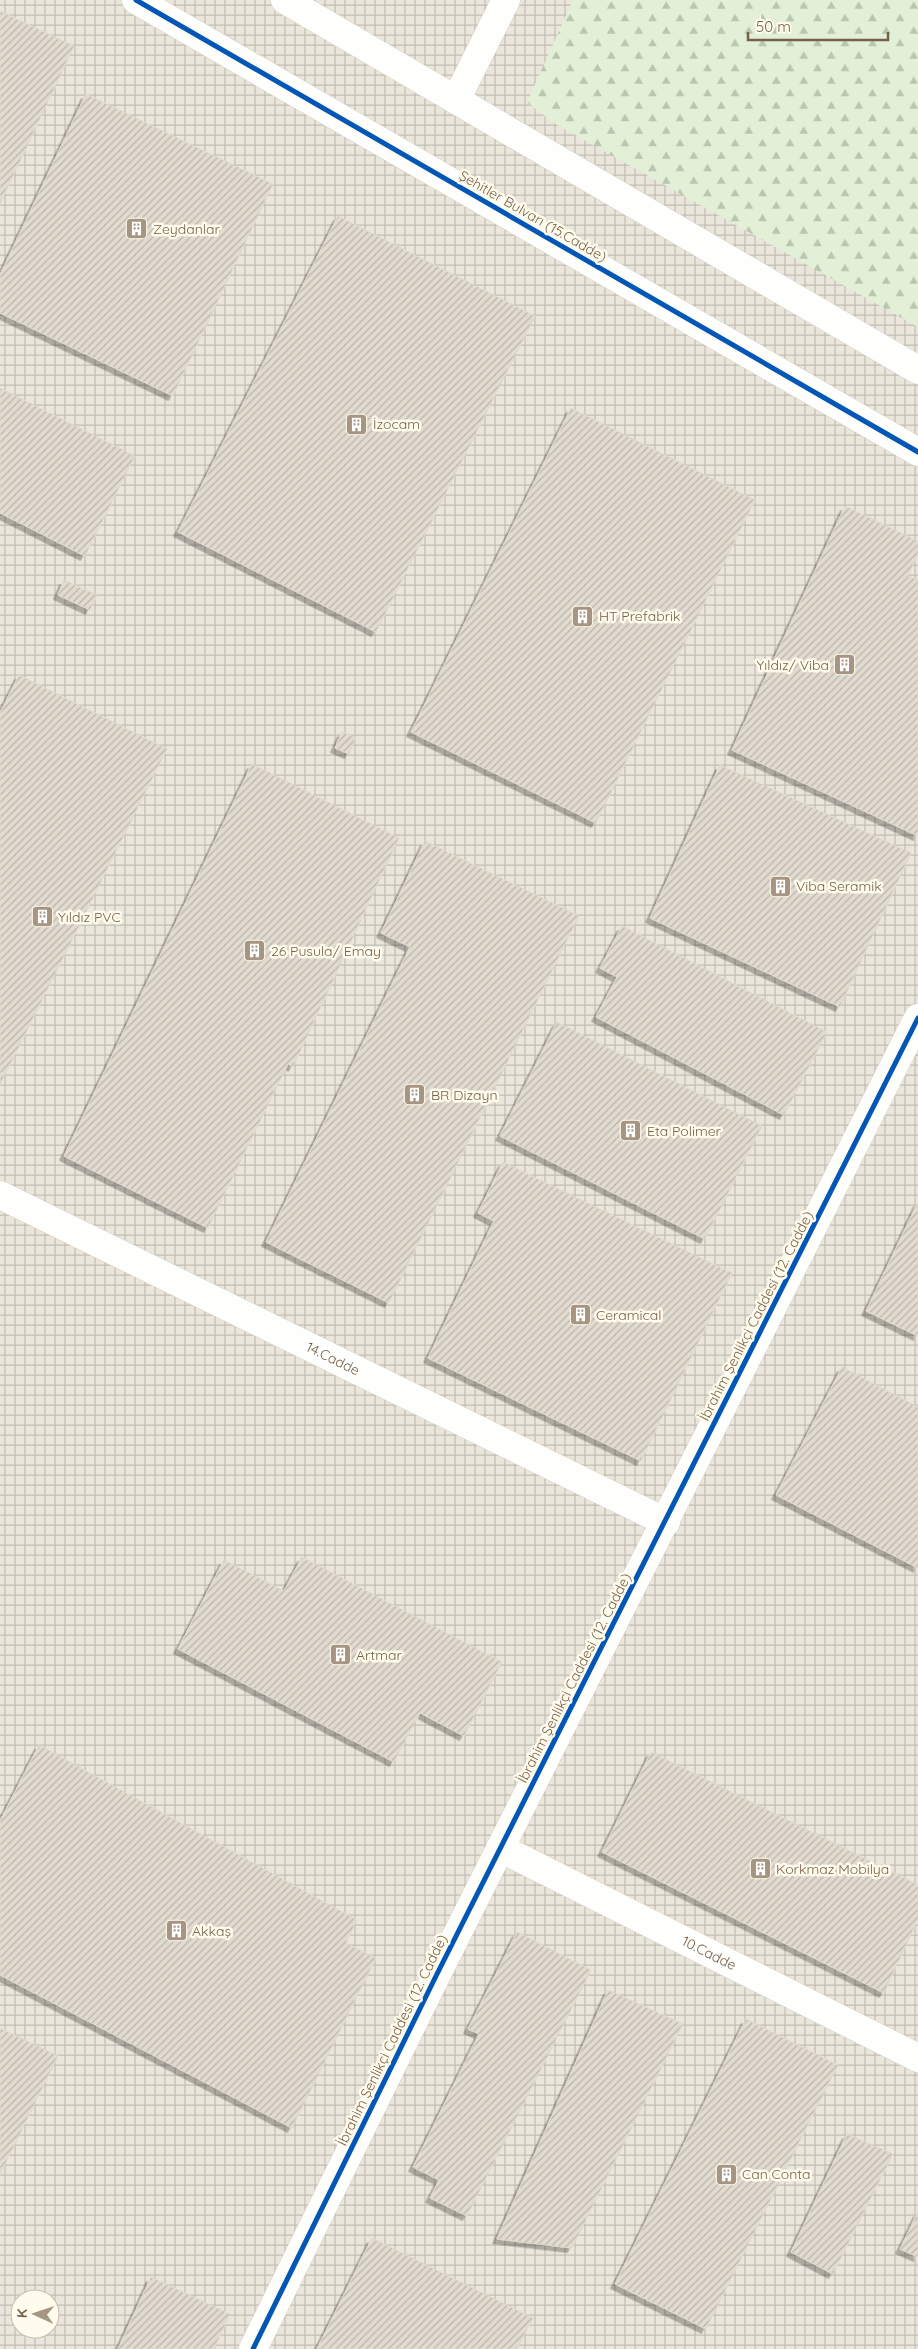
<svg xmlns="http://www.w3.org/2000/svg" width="918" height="2349" font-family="Quicksand,sans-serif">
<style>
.industrial{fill:url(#industrial-grid);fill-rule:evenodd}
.forest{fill:url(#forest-firs)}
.building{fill:url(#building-hatch);stroke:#e1dacd;filter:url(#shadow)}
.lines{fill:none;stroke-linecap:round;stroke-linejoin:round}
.minor-casing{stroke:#d7d2c9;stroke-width:29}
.minor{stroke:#fefefc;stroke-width:28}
.cycleway-casing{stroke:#fffbed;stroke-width:8}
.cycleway{stroke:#0057b8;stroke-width:5}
.labels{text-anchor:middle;stroke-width:5;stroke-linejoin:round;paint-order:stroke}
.street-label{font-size:14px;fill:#78614a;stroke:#fffbed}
.poi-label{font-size:14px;fill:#78614a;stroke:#fffbed;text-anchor:start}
</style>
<defs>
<pattern id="industrial-grid" width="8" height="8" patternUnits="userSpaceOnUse" patternTransform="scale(1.25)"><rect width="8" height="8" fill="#ebe6dc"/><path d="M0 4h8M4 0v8" fill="none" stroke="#c3beb4"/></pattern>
<pattern id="forest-firs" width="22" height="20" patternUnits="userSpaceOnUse" patternTransform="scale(1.25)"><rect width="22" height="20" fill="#e1f0d6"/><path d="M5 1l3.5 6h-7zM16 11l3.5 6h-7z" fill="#bbc6b0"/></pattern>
<pattern id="building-hatch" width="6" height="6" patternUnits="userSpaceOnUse" patternTransform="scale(1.25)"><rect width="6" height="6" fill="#e2dbd0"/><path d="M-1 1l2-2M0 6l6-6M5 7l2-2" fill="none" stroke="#bcb5ab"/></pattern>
<filter id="shadow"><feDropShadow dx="-4.5" dy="4.5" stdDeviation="0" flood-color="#0004"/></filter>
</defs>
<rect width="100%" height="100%" fill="#f8f5eb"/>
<path class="industrial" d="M0,0H918V2349H0ZM20,2299H50V2329H20Z"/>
<path class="forest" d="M573,0H918V327L552,122L527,102Z"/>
<path class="building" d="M0,11L74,46L0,204Z
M86,94L273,184L173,396L0,313V275Z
M338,216L535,316L376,632L178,532Z
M0,388L135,456L85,556L0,513Z
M571,408L755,500L596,823L411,732Z
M845,506L918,541V554L908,576L918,580V836L732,750Z
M64,580L97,595L90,610L58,595Z
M19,675L167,749L0,1085V713Z
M342,732L356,738L349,754L335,748Z
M252,764L399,838L293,1067L288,1064L208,1228L64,1156Z
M720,765L911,853L840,1007L650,918Z
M425,841L579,916L389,1303L266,1242L410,947L381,933Z
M622,926L827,1032L784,1115L596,1017L617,977L600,968Z
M557,1022L762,1126L705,1239L500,1136Z
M503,1162L732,1273L641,1461L428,1358L494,1221L478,1213Z
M918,1202V1336L866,1311Z
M842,1367L918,1407V1568L776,1495Z
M302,1557L502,1662L464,1736L420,1713L394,1762L178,1649L224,1560L284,1591Z
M39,1745L357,1920L346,1943L376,1958L292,2128L0,1975V1821Z
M651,1752L918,1885V1919L884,1993L602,1852Z
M517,1932L591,1970L467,2216L430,2198L439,2180L413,2167L479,2034L468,2029Z
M608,1990L683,2024L572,2248L497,2239Z
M746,2019L838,2065L706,2329L615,2284Z
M0,2028L58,2056L0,2175Z
M847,2134L893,2154L833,2274L791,2252Z
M918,2212V2257L900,2249Z
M372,2238L533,2318L517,2349H317Z
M151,2277L230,2314L214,2349H118Z"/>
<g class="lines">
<defs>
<g id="minor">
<path d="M136,0L918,452"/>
<path d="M285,0L918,370"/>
<path d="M456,100L506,0"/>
<path id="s1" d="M0,1195L666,1522"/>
<path id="s2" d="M500,1848L918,2058"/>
<path d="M253,2349L436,1976L918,1018"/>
</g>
</defs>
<use href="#minor" class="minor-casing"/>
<use href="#minor" class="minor"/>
<defs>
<path id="cycleway" d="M136,0L918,452
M253,2349L436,1976L918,1018"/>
</defs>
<use href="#cycleway" class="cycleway-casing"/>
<use href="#cycleway" class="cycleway"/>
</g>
<defs>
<symbol id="building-square" viewBox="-11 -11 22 22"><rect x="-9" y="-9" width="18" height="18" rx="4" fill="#a59582" stroke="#fffbed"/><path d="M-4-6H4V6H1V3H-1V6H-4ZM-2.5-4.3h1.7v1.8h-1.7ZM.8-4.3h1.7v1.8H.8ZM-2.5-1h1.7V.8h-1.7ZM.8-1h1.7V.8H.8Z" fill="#fff"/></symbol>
</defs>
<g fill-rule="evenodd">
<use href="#building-square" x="124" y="216" width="25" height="25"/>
<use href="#building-square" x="344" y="412" width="25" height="25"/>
<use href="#building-square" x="570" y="604" width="25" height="25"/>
<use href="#building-square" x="832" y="652" width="25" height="25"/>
<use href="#building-square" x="768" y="874" width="25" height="25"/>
<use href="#building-square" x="30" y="904" width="25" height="25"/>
<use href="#building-square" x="242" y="938" width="25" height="25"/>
<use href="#building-square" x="402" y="1082" width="25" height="25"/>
<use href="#building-square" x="618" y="1118" width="25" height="25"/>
<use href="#building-square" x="568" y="1302" width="25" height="25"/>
<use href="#building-square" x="328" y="1642" width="25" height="25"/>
<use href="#building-square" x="748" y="1856" width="25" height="25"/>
<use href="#building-square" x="164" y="1918" width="25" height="25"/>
<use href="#building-square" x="714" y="2162" width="25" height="25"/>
</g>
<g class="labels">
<g class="street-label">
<text transform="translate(533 216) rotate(30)" y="5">Şehitler Bulvarı (15.Cadde)</text>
<text transform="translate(756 1316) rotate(-63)" y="5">İbrahim Şenlikçi Caddesi (12. Cadde)</text>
<text dy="5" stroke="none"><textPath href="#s1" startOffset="371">14.Cadde</textPath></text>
<text transform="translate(574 1678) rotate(-63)" y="5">İbrahim Şenlikçi Caddesi (12. Cadde)</text>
<text dy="5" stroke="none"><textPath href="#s2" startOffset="234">10.Cadde</textPath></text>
<text transform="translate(392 2040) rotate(-64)" y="5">İbrahim Şenlikçi Caddesi (12. Cadde)</text>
</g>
<g class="poi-label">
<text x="153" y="234">Zeydanlar</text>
<text x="373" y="429">İzocam</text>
<text x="599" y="621">HT Prefabrik</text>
<text x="829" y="670" text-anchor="end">Yıldız/ Viba</text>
<text x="796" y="891">Viba Seramik</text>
<text x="58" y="922">Yıldız PVC</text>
<text x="271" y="956">26 Pusula/ Emay</text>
<text x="431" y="1100">BR Dizayn</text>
<text x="647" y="1136">Eta Polimer</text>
<text x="596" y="1320">Ceramical</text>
<text x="356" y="1660">Artmar</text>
<text x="776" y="1874">Korkmaz Mobilya</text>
<text x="192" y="1936">Akkaş</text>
<text x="742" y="2179">Can Conta</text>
</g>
</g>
<g transform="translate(35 2314) rotate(273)"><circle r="24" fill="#fffbed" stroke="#c9bdac"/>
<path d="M0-4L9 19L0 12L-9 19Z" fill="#a59582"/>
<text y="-8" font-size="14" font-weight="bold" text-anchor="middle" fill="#78614a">K</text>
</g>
<path d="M748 32v8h140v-8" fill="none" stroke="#78614a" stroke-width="2.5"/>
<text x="756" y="32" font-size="15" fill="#78614a" stroke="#fffbed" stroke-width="4" paint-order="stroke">50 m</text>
</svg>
